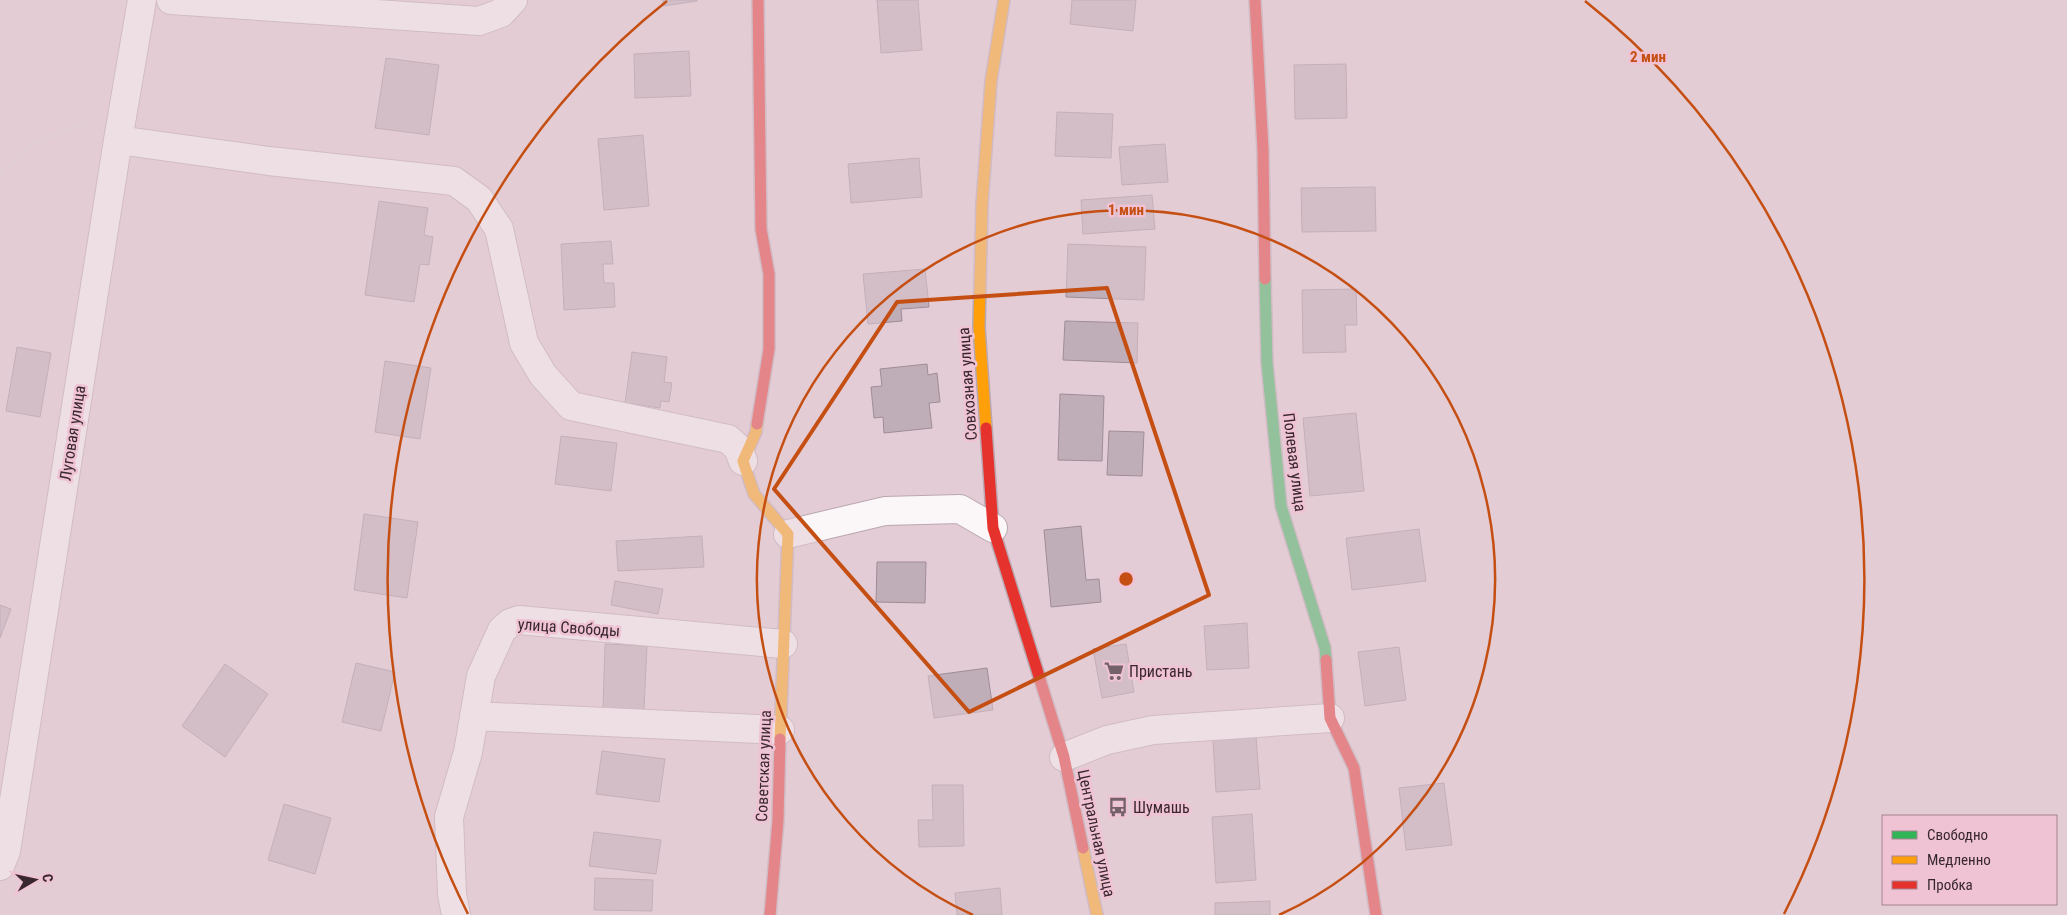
<svg xmlns="http://www.w3.org/2000/svg" width="2067" height="915" font-family="'Roboto Condensed',sans-serif">
<style>
.building{fill:#bfaeb8;stroke:#9e8d97}
.lines{fill:none;stroke-linecap:round;stroke-linejoin:round}
.street-casing{stroke:#baa7af;stroke-width:30}
.fast-casing{stroke:#baa7af;stroke-width:14}
.slow-casing{stroke:#baa7af;stroke-width:14}
.jam-casing{stroke:#baa7af;stroke-width:14}
.path{stroke:#dbd4d7;stroke-width:3;stroke-dasharray:5 2.5;stroke-linecap:butt}
.street{stroke:#fbf7f9;stroke-width:28}
.fast{stroke:#30b455;stroke-width:11}
.slow{stroke:#ff9f0a;stroke-width:11}
.jam{stroke:#e5322d;stroke-width:11}
.marked{fill:none;stroke:#c54f13;stroke-width:4;stroke-linejoin:round}
.ring{fill:none;stroke:#c54f13;stroke-width:2.5}
.labels{text-anchor:middle;stroke-width:5;stroke-linejoin:round;paint-order:stroke}
.street-label{font-size:16px;fill:#38272e;stroke:#efc2d4}
.poi-label{font-size:16px;fill:#38272e;stroke:#efc2d4;text-anchor:start}
.centre{fill:#c54f13;stroke:#efc2d4;stroke-width:2.5}
.ring-label{font-size:15px;text-anchor:middle;font-weight:bold;fill:#c54f13;stroke:#efc2d4;stroke-width:5;stroke-linejoin:round;paint-order:stroke}
</style>
<rect width="100%" height="100%" fill="#e4ccd6"/>
<path class="building" d="M663,0H697V1L663,6Z
M877,0H918L922,50L881,53Z
M1072,0H1136L1133,31L1070,24Z
M689,51L691,96L635,98L634,54Z
M386,58L439,65L429,135L375,128Z
M1346,64L1347,118L1295,119L1294,65Z
M1057,112L1113,114L1111,158L1055,156Z
M643,135L649,206L604,210L598,139Z
M1165,144L1168,182L1122,185L1119,147Z
M919,158L922,197L851,203L848,164Z
M1375,187L1376,231L1302,232L1301,188Z
M1152,195L1155,229L1083,234L1081,200Z
M379,201L428,208L424,235L433,237L429,265L420,264L414,302L365,295Z
M611,241L613,264H603L604,283H614L615,307L564,310L561,244Z
M1068,244L1146,247L1144,300L1066,297Z
M925,269L929,307L901,309L902,321L868,324L863,274Z
M1356,289L1357,325H1345L1346,352L1303,353L1302,290Z
M1065,321L1138,323L1137,363L1063,360Z
M17,347L51,353L40,417L6,411Z
M632,352L667,357L664,382L672,383L669,402L661,401L660,408L625,403Z
M385,361L431,368L420,439L375,432Z
M927,364L928,375L937,373L940,402L929,403L932,428L884,433L883,417L874,418L871,387L882,386L880,369Z
M1060,394L1104,396L1102,461L1058,460Z
M1356,413L1364,491L1310,496L1303,418Z
M1109,431L1144,432L1142,476L1107,475Z
M561,436L617,443L611,491L555,484Z
M364,514L418,522L407,598L354,590Z
M1081,526L1086,580L1099,579L1101,602L1051,607L1044,530Z
M1419,529L1426,581L1352,590L1346,538Z
M702,536L704,567L618,571L616,541Z
M877,562H926L925,603L876,602Z
M615,581L663,589L658,614L611,605Z
M0,605L11,609L0,638Z
M1247,623L1249,668L1207,670L1204,626Z
M605,644L647,646L644,710L603,709Z
M1126,644L1134,692L1102,698L1093,649Z
M1399,647L1406,700L1365,706L1358,652Z
M356,663L395,672L381,731L342,722Z
M225,664L268,694L225,757L182,726Z
M987,668L993,710L934,718L928,676Z
M1256,737L1260,789L1216,792L1213,740Z
M602,751L665,759L659,802L596,794Z
M1444,783L1452,845L1406,850L1399,788Z
M932,785H963L964,846L919,847L918,820H933Z
M284,804L331,818L315,874L268,860Z
M1252,814L1256,880L1216,883L1212,817Z
M594,832L661,840L656,874L589,866Z
M595,878L653,880L652,911L594,910Z
M1000,888L1002,915H957L955,893Z
M1270,901V915H1215V903Z"/>
<g class="lines">
<defs>
<path id="street" d="M171,0L479,21L501,13L513,0
M118,140L269,161L454,181L479,199L499,229L524,343L543,375L571,406L728,439L738,448L743,461
M788,534L885,511L960,509L993,528
M474,716L780,730
M1064,757L1107,740L1153,730L1330,718
M0,866L6,851L118,140L142,0
M456,915L452,894L449,817L468,752L481,676L502,630L510,623L519,620L783,644"/>
<path id="fast" d="M1265,279L1267,363L1281,506L1325,648L1326,660"/>
<path id="slow" d="M757,424L756,432L743,461L754,494L788,534L780,739
M986,428L979,327L982,204L991,81L1004,0
M1083,848L1097,915"/>
<path id="jam" d="M1255,0L1263,150L1265,279
M757,424L769,349V274L761,229L758,0
M986,428L993,528L1064,757L1083,848
M1326,660L1330,718L1354,768L1376,915
M770,915L778,820L780,739"/>
</defs>
<use href="#street" class="street-casing"/>
<use href="#fast" class="fast-casing"/>
<use href="#slow" class="slow-casing"/>
<use href="#jam" class="jam-casing"/>
<path class="path" d="M0,173L34,143L91,120"/>
<use href="#street" class="street"/>
<use href="#fast" class="fast"/>
<use href="#slow" class="slow"/>
<use href="#jam" class="jam"/>
</g>
<path d="M0 0H2067V915H0ZM1107,288L1209,595L969,712L774,489L897,302Z" fill="#e4ccd6" fill-opacity=".55" fill-rule="evenodd"/>
<path class="marked" d="M1107,288L1209,595L969,712L774,489L897,302Z"/>
<g class="ring">
<path d="M973 915A369 369 0 1 1 1279 915"/>
<path d="M468 914A738 738 0 0 1 667 1M1585 1A738 738 0 0 1 1784 914"/>
</g>
<defs>
<symbol id="supermarket-bare" viewBox="-9 -9 18 18"><path d="M-6-5.5h2.5l.6 2H6L4.5 2H-2.5L-4.4-4H-6ZM-1.5 3.2a1.3 1.3 0 1 0 .1 0ZM3 3.2a1.3 1.3 0 1 0 .1 0Z" fill="#746169" stroke="#efc2d4" stroke-width="2.5" paint-order="stroke"/></symbol>
<symbol id="bus-bare" viewBox="-9 -9 18 18"><path d="M-5-6H5V4H4V6H2V4H-2V6H-4V4H-5ZM-3.5-4V0h7V-4ZM-3.5 1.2v1.5H-2V1.2ZM2 1.2v1.5H3.5V1.2Z" fill="#746169" stroke="#efc2d4" stroke-width="2.5" paint-order="stroke"/></symbol>
</defs>
<g fill-rule="evenodd">
<use href="#supermarket-bare" x="1100" y="657" width="28" height="28"/>
<use href="#bus-bare" x="1104" y="793" width="28" height="28"/>
</g>
<g class="labels">
<g class="street-label">
<text transform="translate(967 384) rotate(-94)" y="6">Совхозная улица</text>
<text transform="translate(72 433) rotate(-81)" y="6">Луговая улица</text>
<text transform="translate(1295 462) rotate(83)" y="6">Полевая улица</text>
<text transform="translate(569 627) rotate(4)" y="6">улица Свободы</text>
<text transform="translate(763 766) rotate(-88)" y="6">Советская улица</text>
<text transform="translate(1097 833) rotate(78)" y="6">Центральная улица</text>
</g>
<g class="poi-label">
<text x="1129" y="677">Пристань</text>
<text x="1133" y="813">Шумашь</text>
</g>
</g>
<circle cx="1126" cy="579" r="8" class="centre"/>
<g class="ring-label">
<text x="1648" y="62">2 мин</text>
<text x="1126" y="215">1 мин</text>
</g>
<rect x="1882" y="815" width="175" height="90" fill="#efc2d4" stroke="#a68492"/>
<rect x="1892" y="831" width="25" height="8" fill="#30b455" stroke="#a68492"/>
<text x="1927" y="840" font-size="15" fill="#38272e">Свободно</text>
<rect x="1892" y="856" width="25" height="8" fill="#ff9f0a" stroke="#a68492"/>
<text x="1927" y="865" font-size="15" fill="#38272e">Медленно</text>
<rect x="1892" y="881" width="25" height="8" fill="#e5322d" stroke="#a68492"/>
<text x="1927" y="890" font-size="15" fill="#38272e">Пробка</text>
<g transform="translate(35 880) rotate(81)" stroke="#efc2d4" stroke-width="4" paint-order="stroke">
<path d="M0-4L9 19L0 12L-9 19Z" fill="#38272e"/>
<text y="-8" font-size="14" font-weight="bold" text-anchor="middle" fill="#38272e">С</text>
</g>
</svg>
